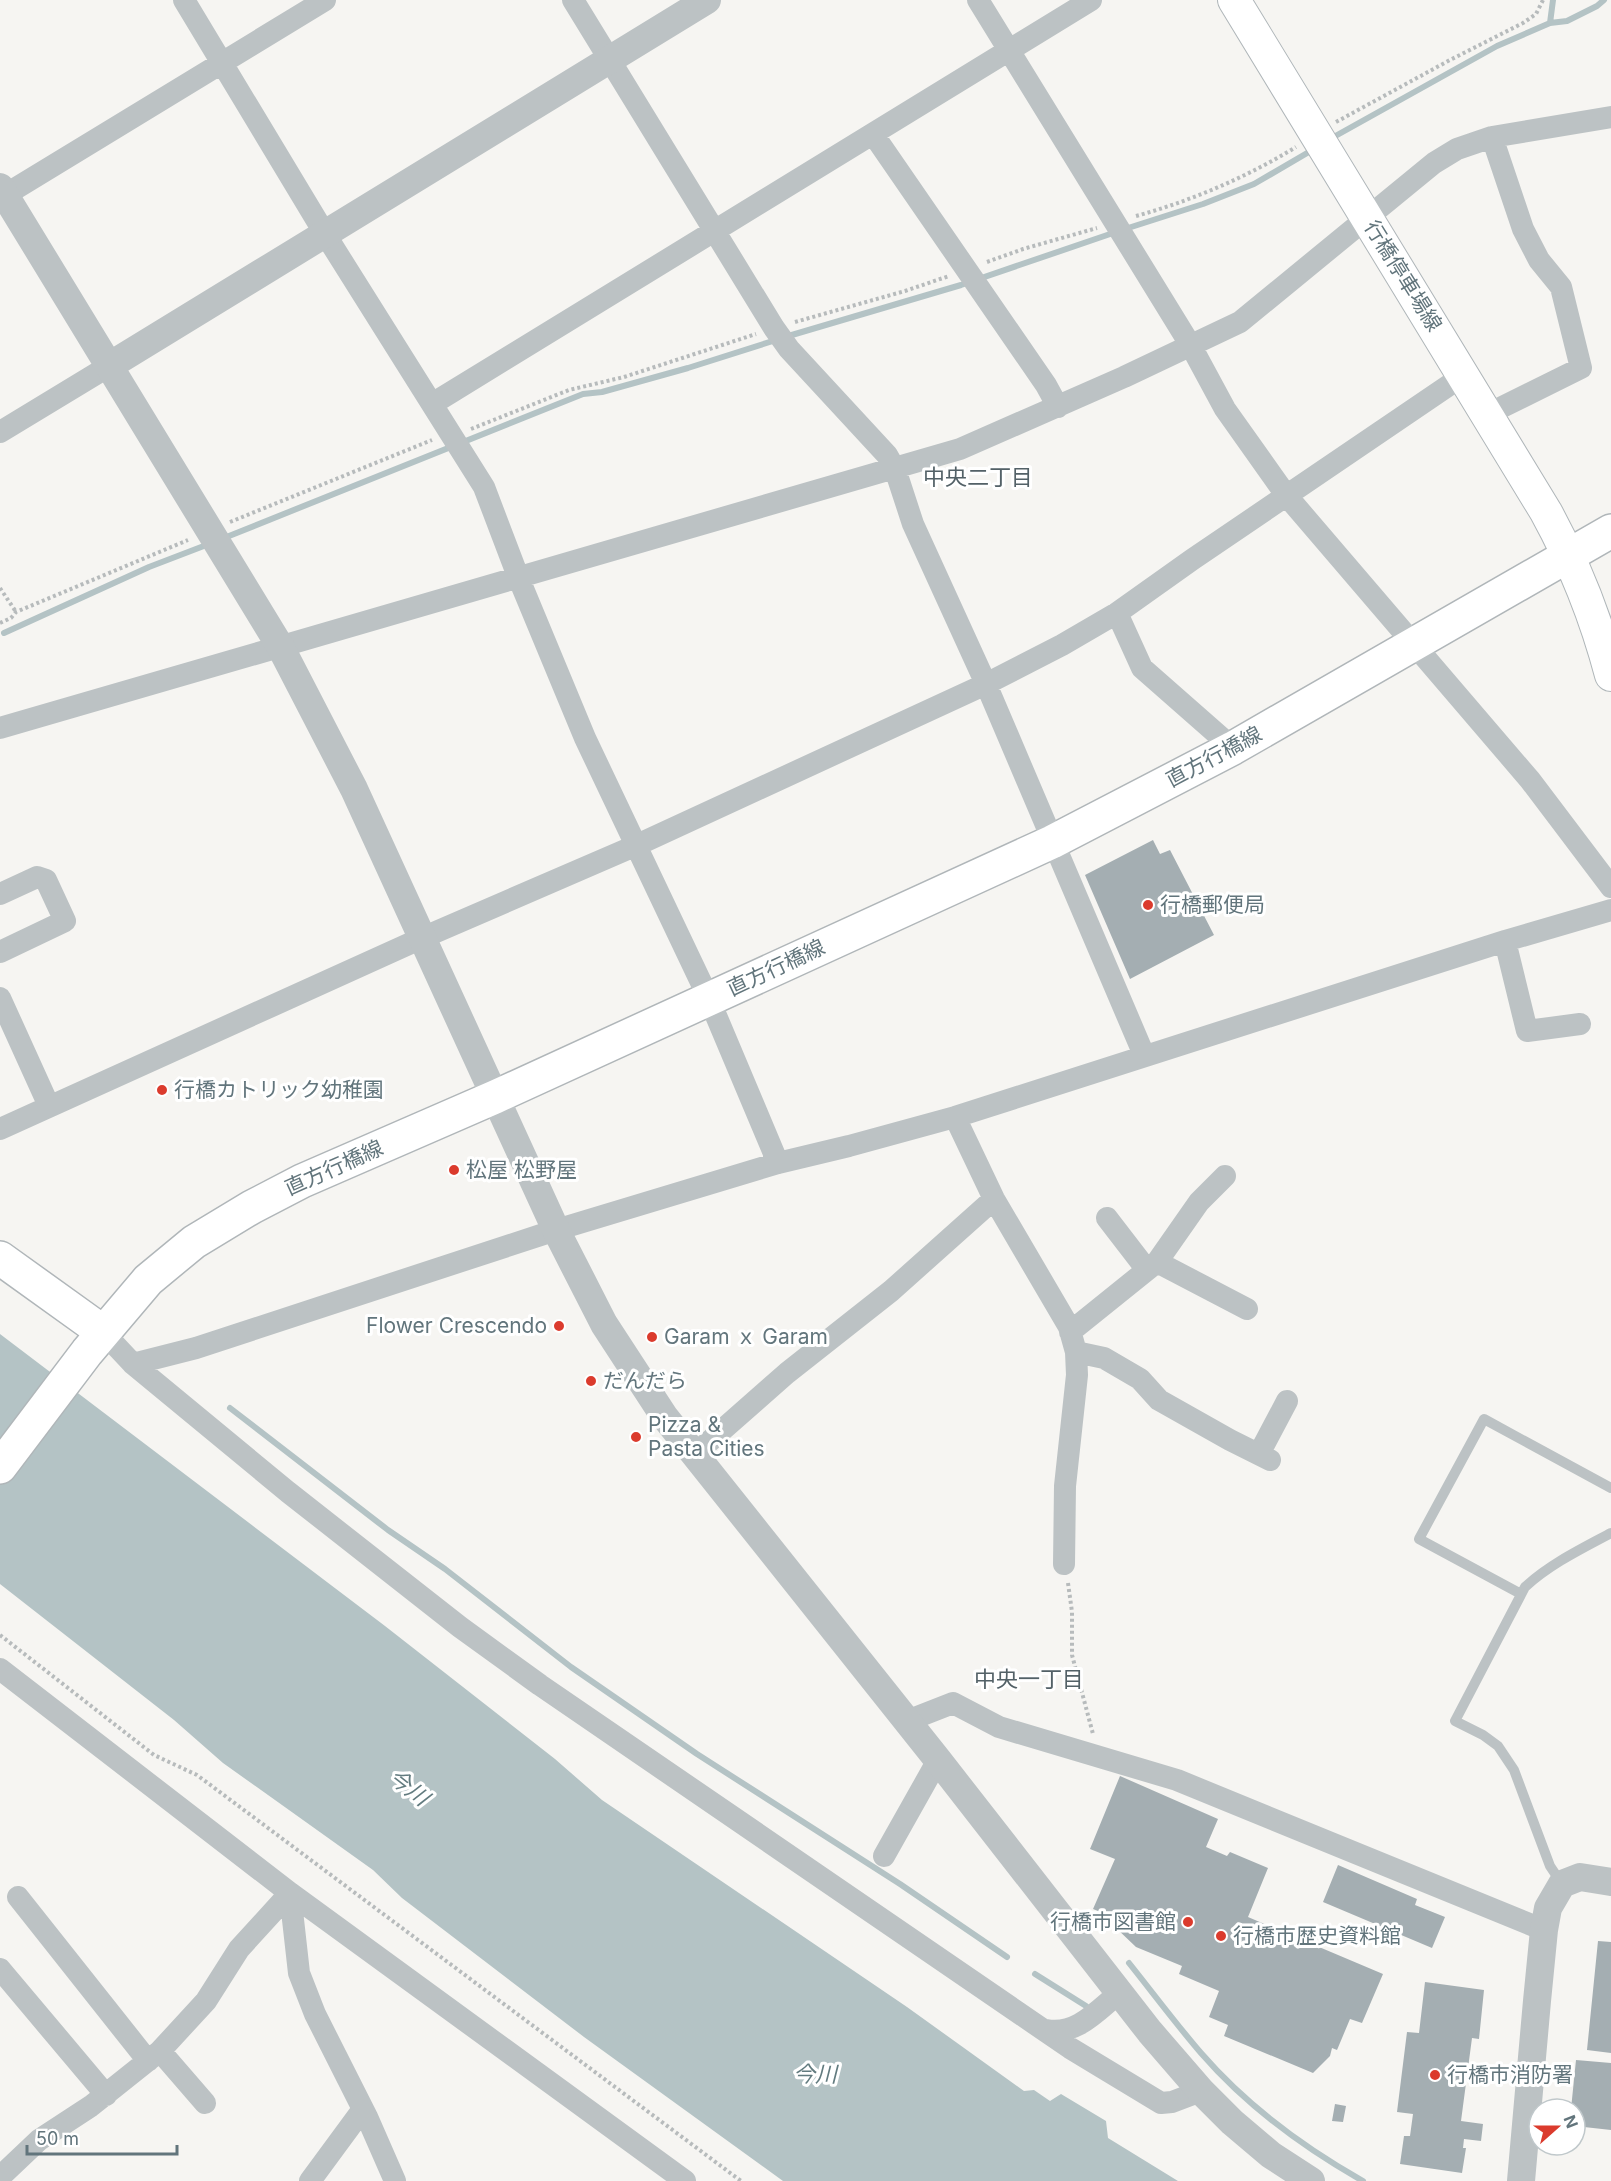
<svg xmlns="http://www.w3.org/2000/svg" width="1611" height="2181" font-family="Inter,'Noto Sans JP',sans-serif">
<style>
.water{fill:#b4c3c5}
.lines{fill:none;stroke-linecap:round;stroke-linejoin:round}
.stream{stroke:#b4c3c5;stroke-width:6}
.building{fill:#a4aeb2}
.secondary-casing{stroke:#afb6b9;stroke-width:34}
.primary-casing{stroke:#b0b6b9;stroke-width:36}
.path{stroke:#b7bbbc;stroke-width:4;stroke-dasharray:3 3;stroke-linecap:butt}
.service{stroke:#bcc2c4;stroke-width:10}
.minor{stroke:#bcc2c4;stroke-width:22}
.tertiary{stroke:#bcc2c4;stroke-width:28}
.secondary{stroke:#fff;stroke-width:32}
.primary{stroke:#fff;stroke-width:33}
.poi-dot{fill:#db3b2d;stroke:#fff;stroke-width:2}
.labels{text-anchor:middle;stroke-width:6;stroke-linejoin:round;paint-order:stroke}
.street-label{font-size:21px;fill:#62757c;stroke:#fff}
.poi-label{font-size:21px;fill:#62757c;stroke:#fff;text-anchor:start}
.neighbourhood-label{font-size:22px;fill:#536167;stroke:#fff}
.water-label{font-size:22px;font-style:italic;fill:#627b7f;stroke:#fff}
</style>
<rect width="100%" height="100%" fill="#f6f5f2"/>
<path class="water" d="M0,1334L385,1626L555,1759L602,1800L907,2007L1024,2091L1034,2090L1050,2101L1061,2094L1106,2121L1108,2138L1178,2181H783L584,2037L402,1898L373,1870L223,1763L174,1720L0,1584Z"/>
<g class="lines">
<path class="stream" d="M1550,23L1553,0
M1330,139L1497,46L1550,23L1567,21L1597,6L1604,0
M1125,229L1203,204L1254,184L1314,149
M785,337L961,285L1116,232
M224,538L583,394L602,392L688,368L776,340
M4,633L149,567L209,544
M230,1408L388,1530L445,1569L571,1667L697,1754L900,1884L1007,1957
M1129,1963C1153,1993 1176,2024 1201,2053C1246,2105 1303,2147 1363,2181
M1035,1974L1086,2006"/>
</g>
<path class="building" d="M1153,840L1160,854L1170,850L1214,935L1130,979L1085,875Z
M1120,1776L1218,1819L1206,1847L1227,1856L1230,1852L1268,1868L1248,1917L1383,1974L1362,2023L1350,2019L1337,2050L1332,2048L1330,2056L1313,2073L1224,2036L1228,2025L1209,2017L1219,1991L1179,1974L1182,1966L1136,1947L1115,1927L1113,1917L1093,1909L1115,1859L1090,1849Z
M1338,1865L1417,1899L1415,1905L1445,1917L1432,1948L1323,1902Z
M1598,1941L1611,1942V2053L1587,2050Z
M1425,1982L1484,1990L1479,2039L1472,2038L1461,2121L1483,2124L1481,2141L1464,2139L1463,2148H1466L1462,2173L1400,2164L1404,2136H1410L1413,2114L1397,2112L1407,2032L1419,2033Z
M1576,2060L1611,2063V2130L1575,2126V2109H1571Z
M1335,2104L1346,2106L1343,2122L1332,2121Z"/>
<g class="lines">
<defs>
<path id="secondary" d="M1234,0L1546,512C1574,563 1596,618 1611,675"/>
<path id="primary" d="M0,1258L103,1332
M0,1467L87,1352L148,1280L194,1242L252,1207L302,1181L495,1097L1052,842L1233,748L1611,531"/>
</defs>
<use href="#secondary" class="secondary-casing"/>
<use href="#primary" class="primary-casing"/>
<path class="path" d="M1336,122L1450,60L1523,23L1536,14L1543,0
M1136,216C1191,201 1247,177 1296,147
M987,262L1023,249L1097,228
M795,322L905,291L949,276
M471,429L569,390L624,377L756,334
M230,522L432,440
M0,588L16,612
M0,623L11,618L16,612L188,540
M1068,1583L1072,1612V1655L1093,1734
M0,1635L154,1755L197,1775L741,2181"/>
<path class="service" d="M1521,1594L1419,1539L1484,1419L1611,1488
M1562,1884L1550,1866L1514,1770L1498,1746L1483,1735L1455,1721L1525,1587C1550,1564 1581,1549 1611,1533"/>
<path class="minor" d="M184,0L325,234L484,487L519,579L585,738L709,999L778,1163
M573,0L774,328L789,349L887,455L895,469L913,524L986,684L1144,1055
M978,0L1191,346L1225,409L1286,495L1530,780L1611,887
M873,134L1046,385L1058,407
M0,198L325,0
M432,404L1091,0
M1488,414L1581,368L1561,287L1539,260L1523,229L1492,137
M0,432L109,366
M1117,613L1142,668L1233,748
M0,728L960,449L1124,377L1240,322L1434,163L1457,149L1492,137L1611,117
M0,894L37,877L46,880L65,921L0,952
M1505,941L1527,1031L1580,1024
M0,998L49,1106
M955,1117L994,1199L1069,1327L1076,1352L1077,1375L1065,1486L1064,1564
M0,1129L422,938L637,845L986,684L1062,645L1117,613L1193,559L1464,375
M1107,1218L1147,1270
M1157,1262L1199,1202L1225,1176
M103,1332L133,1364L288,1492L460,1627L540,1685L1070,2048L1161,2103L1172,2102L1201,2091
M1070,1332L1157,1262L1247,1309
M1076,1352L1104,1358L1140,1379L1159,1400L1230,1440L1270,1460
M133,1364L196,1348L556,1230L778,1163L849,1146L955,1117L1505,941L1611,910
M695,1454L787,1373L891,1291L994,1199
M1259,1454L1287,1401
M0,1669L290,1893L685,2181
M907,1721L953,1703L999,1727L1177,1780L1544,1930
M884,1856L938,1760
M290,1893L299,1973L315,2014L367,2117L395,2181
M18,1897L148,2061
M0,1969L106,2095
M1046,2030C1076,2036 1097,2011 1119,1993
M160,2051L205,2103
M0,2177L39,2140L91,2106L160,2051L206,2001L239,1949L290,1893
M310,2181L363,2109"/>
<path class="tertiary" d="M0,187L280,646L354,789L556,1230L604,1324L664,1416L938,1760L1150,2032L1201,2091L1232,2122L1271,2155L1311,2181
M109,366L707,0
M1521,2181L1537,2001L1544,1930L1548,1908L1562,1884L1580,1877L1611,1882"/>
<use href="#secondary" class="secondary"/>
<use href="#primary" class="primary"/>
</g>
<g class="poi-dot">
<circle cx="1148" cy="905" r="6"/>
<circle cx="162" cy="1090" r="6"/>
<circle cx="454" cy="1170" r="6"/>
<circle cx="559" cy="1326" r="6"/>
<circle cx="652" cy="1337" r="6"/>
<circle cx="591" cy="1381" r="6"/>
<circle cx="636" cy="1437" r="6"/>
<circle cx="1188" cy="1922" r="6"/>
<circle cx="1221" cy="1936" r="6"/>
<circle cx="1435" cy="2075" r="6"/>
</g>
<g class="labels">
<g class="street-label">
<text transform="translate(1403 276) rotate(58)" y="7">行橋停車場線</text>
<text transform="translate(1214 757) rotate(-28)" y="7">直方行橋線</text>
<text transform="translate(776 968) rotate(-25)" y="7">直方行橋線</text>
<text transform="translate(334 1168) rotate(-24)" y="7">直方行橋線</text>
</g>
<g class="poi-label">
<text x="1160" y="912">行橋郵便局</text>
<text x="174" y="1097">行橋カトリック幼稚園</text>
<text x="466" y="1177">松屋 松野屋</text>
<text x="547" y="1333" text-anchor="end">Flower Crescendo</text>
<text x="664" y="1344">Garam ｘ Garam</text>
<text x="603" y="1388">だんだら</text>
<text x="648" y="1432">Pizza &amp;<tspan x="648" dy="24">Pasta Cities</tspan></text>
<text x="1176" y="1929" text-anchor="end">行橋市図書館</text>
<text x="1233" y="1943">行橋市歴史資料館</text>
<text x="1447" y="2082">行橋市消防署</text>
</g>
<g class="neighbourhood-label">
<text x="978" y="485">中央二丁目</text>
<text x="1029" y="1687">中央一丁目</text>
</g>
<g class="water-label">
<text transform="translate(409 1787) rotate(38)" y="8">今川</text>
<text x="815" y="2082">今川</text>
</g>
</g>
<g transform="translate(1557 2127) rotate(69)"><circle r="28" fill="#ffffff" stroke="#c0c8cb" stroke-width="1.5"/>
<path d="M0-4.5L10 22L0 15L-10 22Z" fill="#db3b2d"/>
<text y="-9" font-size="16" font-weight="bold" text-anchor="middle" fill="#62757c">N</text>
</g>
<path d="M27 2145v9h150v-9" fill="none" stroke="#62757c" stroke-width="3"/>
<text x="36" y="2145" font-size="18" fill="#62757c" stroke="#ffffff" stroke-width="4.5" paint-order="stroke">50 m</text>
</svg>
